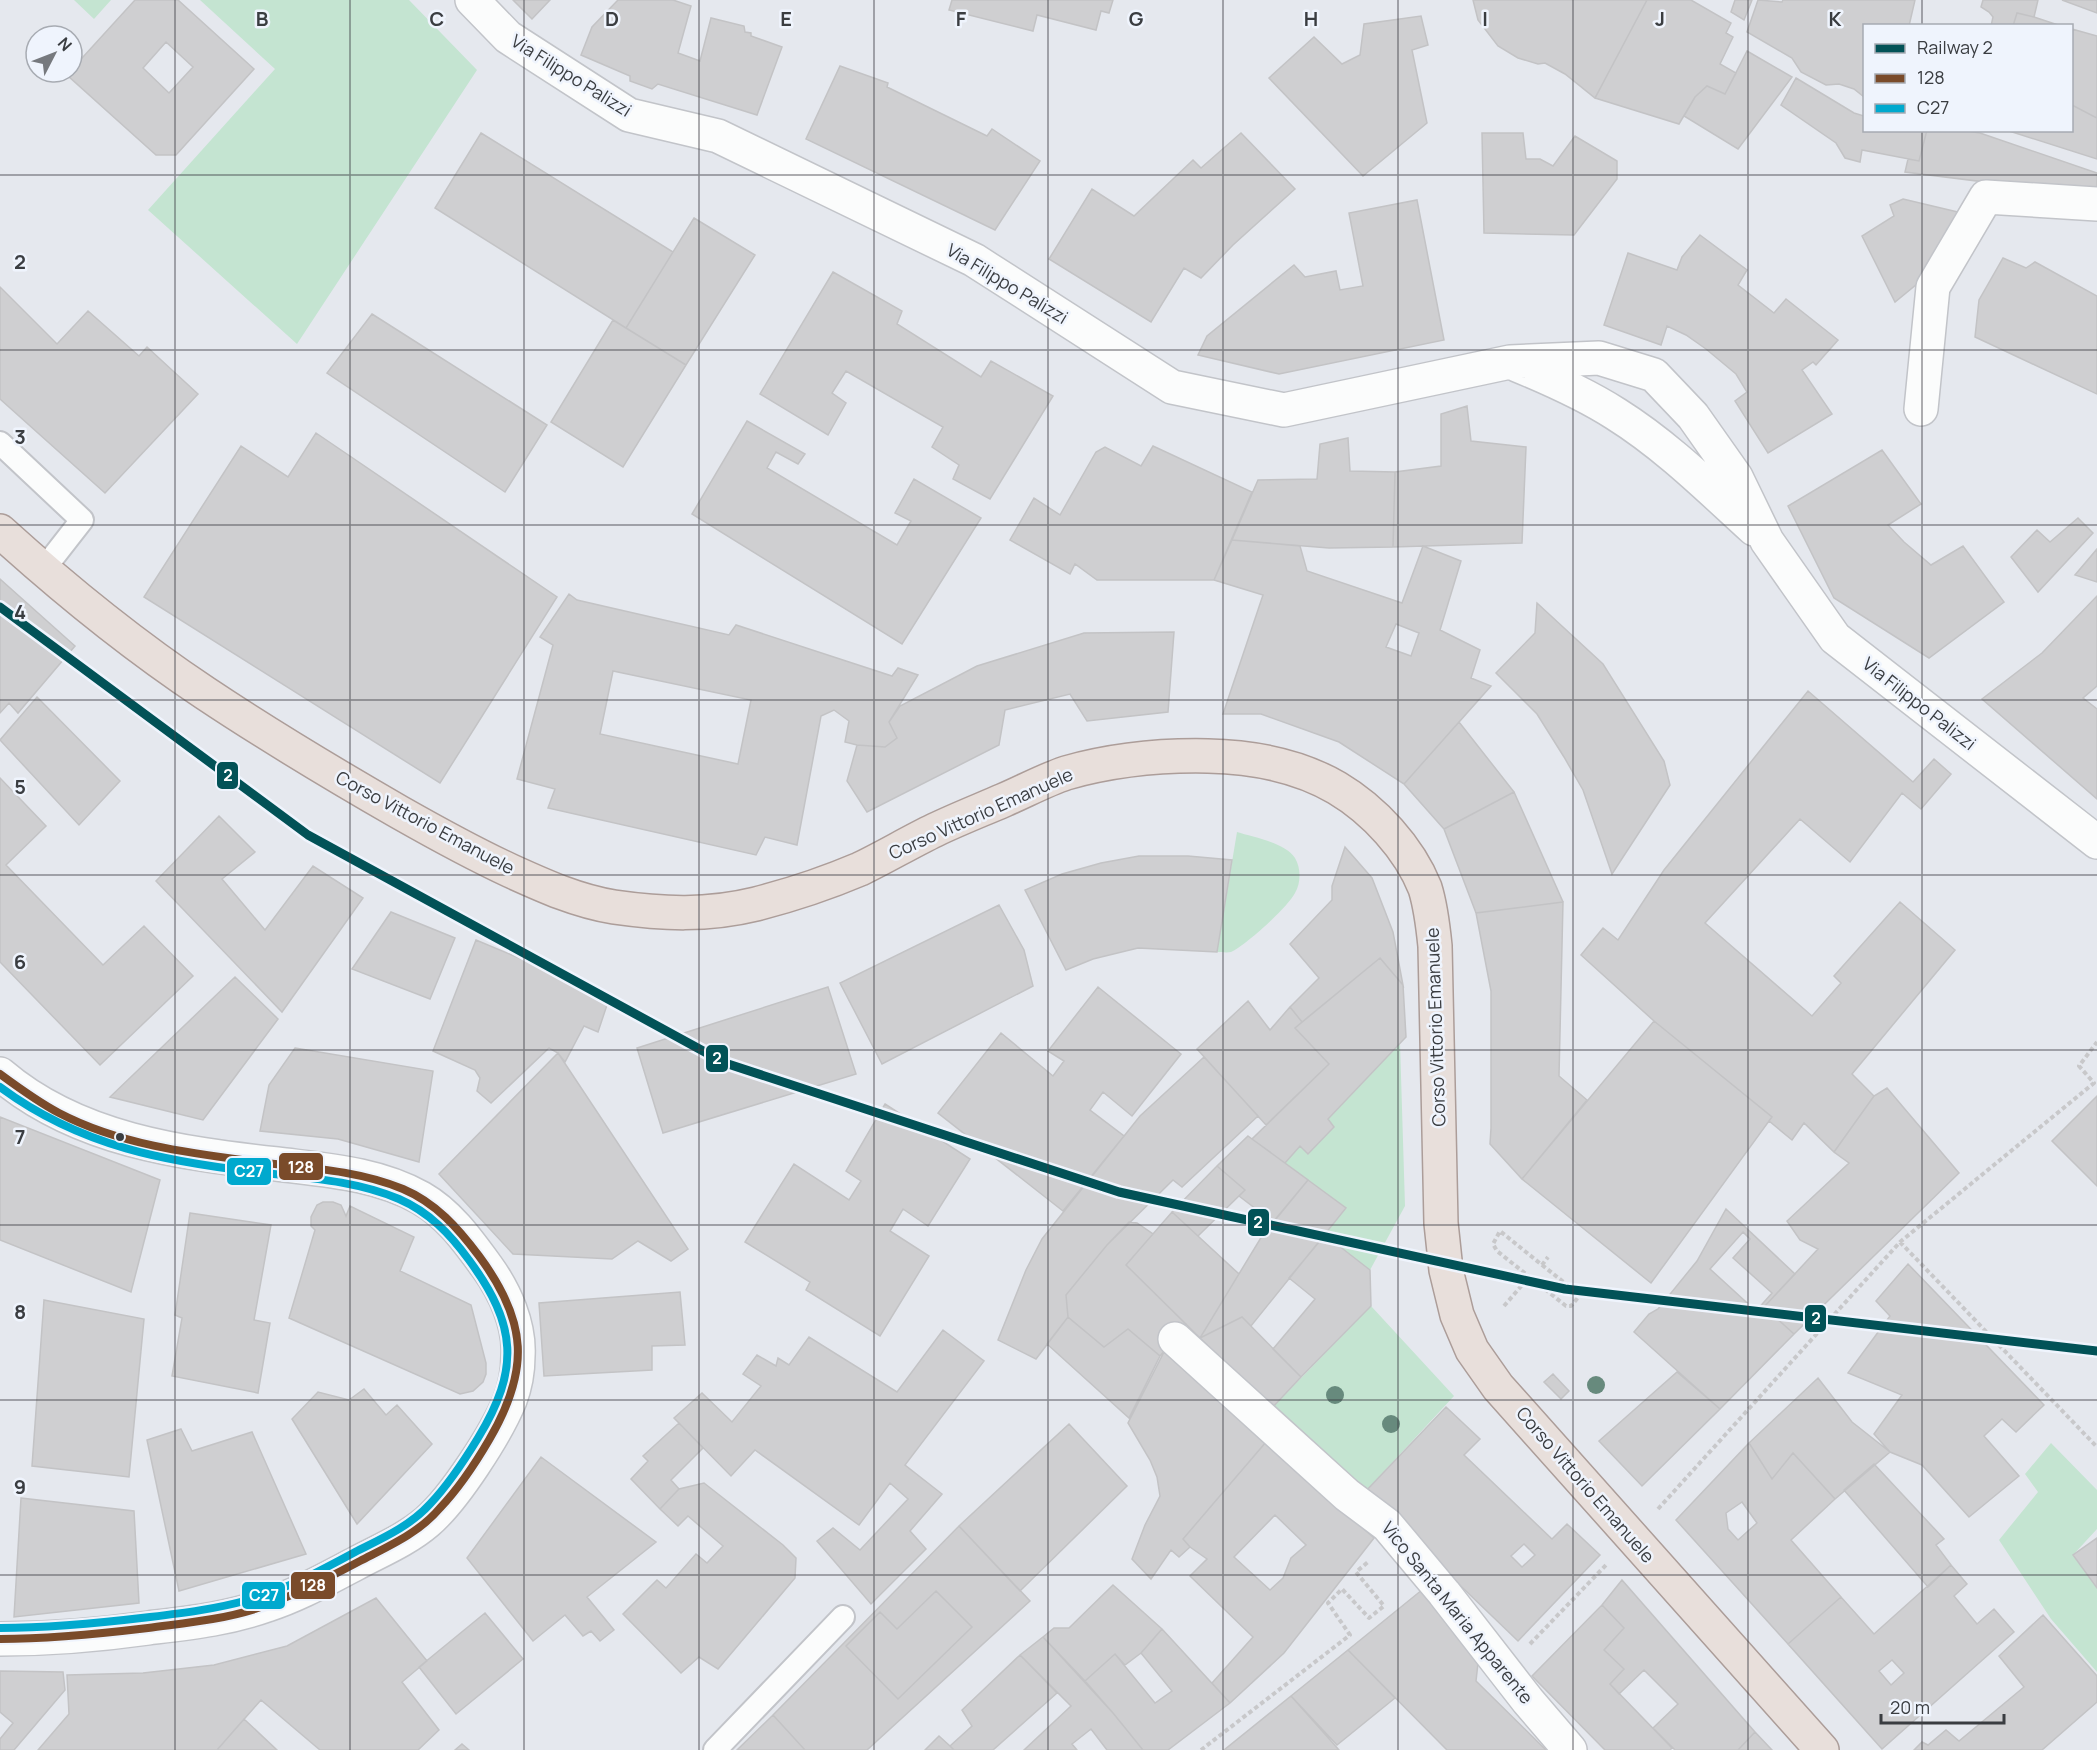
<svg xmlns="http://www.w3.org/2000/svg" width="2097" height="1750" font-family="Manrope,sans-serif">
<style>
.green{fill:#c4e4d1}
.building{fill:#cfcfd1;stroke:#c3c3c5;stroke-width:1.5;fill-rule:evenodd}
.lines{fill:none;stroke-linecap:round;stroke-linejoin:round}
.service-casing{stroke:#c2c4c9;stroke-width:26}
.pedestrian-casing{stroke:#c2c4c9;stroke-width:36}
.minor-casing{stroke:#c2c4c9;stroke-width:36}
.tertiary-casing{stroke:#c2c4c9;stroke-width:36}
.primary-casing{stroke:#ac9d99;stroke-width:36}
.path{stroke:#c8c8ca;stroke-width:4;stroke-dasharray:4.5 3;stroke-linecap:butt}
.service{stroke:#fbfcfc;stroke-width:22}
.pedestrian{stroke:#fbfcfc;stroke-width:33}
.minor{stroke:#fbfcfc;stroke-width:33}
.tertiary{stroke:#fbfcfc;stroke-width:33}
.primary{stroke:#e8dfdb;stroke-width:33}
.bus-1-casing{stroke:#eff4fd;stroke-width:12}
.bus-2-casing{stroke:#eff4fd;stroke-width:12}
.bus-1{stroke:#7a4b2a;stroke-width:8}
.bus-2{stroke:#00a9ce;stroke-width:8}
.rail-1-casing{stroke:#eff4fd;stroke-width:14}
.rail-1{stroke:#025257;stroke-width:9}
.tree{fill:#678a7d}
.grid{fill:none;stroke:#3a3d41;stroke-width:1.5;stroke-opacity:0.55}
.bus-dot{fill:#3a3d41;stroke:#eff4fd;stroke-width:2}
.labels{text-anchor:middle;stroke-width:5;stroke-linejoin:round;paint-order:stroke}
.street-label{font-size:18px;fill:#3a3d41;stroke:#eff4fd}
.grid-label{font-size:20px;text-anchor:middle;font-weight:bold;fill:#3a3d41;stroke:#eff4fd;stroke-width:5;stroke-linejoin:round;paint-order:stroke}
.line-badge{stroke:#eff4fd;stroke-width:2}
.badge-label{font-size:16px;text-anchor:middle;font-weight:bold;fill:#fff}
</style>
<rect width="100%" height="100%" fill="#e5e8ee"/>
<path class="green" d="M74,0H111L94,19Z
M200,0H409L477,70L297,344L148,210L275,69Z
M1237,832C1253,837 1286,843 1295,858C1301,868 1301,883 1295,893C1288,907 1245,946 1231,952C1227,953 1221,952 1217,952Z
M1400,1043L1405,1206L1370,1270L1325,1235L1345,1208L1285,1163L1300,1146L1308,1154L1334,1127L1328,1119Z
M1371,1306L1454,1396L1364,1493L1272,1408Z
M2051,1443L2097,1490V1529L2073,1555L2097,1587V1672L2051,1619L1999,1540L2038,1492L2025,1474Z"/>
<path class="building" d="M135,0H178L254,69L176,155H156L67,75L72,72V69ZM166,42L193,67L169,93L143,68Z
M513,0H550L532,19Z
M618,0H673L691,6L678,53L700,61L711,18L744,26L745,32L751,33V36L782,47L757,115L658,84L652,89L630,81V76L581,55L592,27Z
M952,0H1113L1109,13L1101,11L1096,30L1037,15L1033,31L949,10Z
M1473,0H1647L1595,98L1565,74L1545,63L1538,64L1518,58L1498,46L1478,20Z
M1647,0H1691L1731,23L1726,33L1733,37L1720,64L1736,73L1725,94L1707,86L1695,97L1679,124L1595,98Z
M1735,0H1752L1744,20L1731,12Z
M1758,0L1782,2L1783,0H1915L1909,26H1864V97L1854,89L1839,84L1826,85L1801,72L1792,58L1747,32Z
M1983,0H2038L2034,17L2017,13L2013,26H1991L1993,17L1989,12L1981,7Z
M2062,0H2097V13Z
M2017,13L2034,17L2061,26H2013Z
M1421,16L1428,45L1412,50L1427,123L1363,176L1269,78L1314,37L1342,64L1360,55L1364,24Z
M2072,29L2097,36V118L2072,105Z
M1747,51L1792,77L1738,149L1684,116L1695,97L1707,86L1725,94Z
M840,66L888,83L887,87L987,136L992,129L1040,161L995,230L806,139Z
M1796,78L1854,113L1864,116V130H1927L1919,161L1862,150L1860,162L1845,158L1836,143L1781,105Z
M2072,105L2097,118V159L2006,130H2072Z
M1927,130H1961L1980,133L2097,173V196L1905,172L1908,159L1919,161Z
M481,133L673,252L626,328L435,208Z
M1241,133L1295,189L1233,245L1201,278L1184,268L1151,322L1049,259L1092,189L1134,216L1193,160L1201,168Z
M1482,133H1523L1526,159H1540L1553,166L1575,136L1617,161V179L1574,235L1484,233Z
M1903,199L1962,213L1917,284L1895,302L1862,236L1894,216L1890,205Z
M1417,200L1444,340L1279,374L1198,355L1207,336L1294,265L1305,277L1336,271L1340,290L1363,286L1349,213Z
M694,218L755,255L686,365L626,328Z
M1700,235L1747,270L1738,285L1774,313L1786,299L1838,340L1816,365L1813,362L1802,370L1832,414L1768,453L1735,401L1747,392L1736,374L1706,349L1686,335L1667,326L1661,345L1604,325L1628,253L1677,270L1682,257Z
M2003,258L2026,268L2035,262L2097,296V394L1975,337L1979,300Z
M833,272L902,311L897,324L981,377L991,361L1053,396L990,499L953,479L959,465L932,447L943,427L846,371L832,393L846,403L828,435L760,394Z
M0,287L57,344L88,311L139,356L147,347L198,394L105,493L0,399Z
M372,314L547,425L505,492L327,373Z
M613,320L686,365L623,467L551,422Z
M1467,406L1471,441L1526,447L1522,543L1393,547L1395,472L1441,466V414Z
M747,421L805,454L798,464L776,452L767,468L897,545L911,521L895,513L914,479L981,518L902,644L692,514Z
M316,433L557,597L440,783L144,597L241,446L288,477Z
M1348,438L1350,471L1395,472L1393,547L1329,548L1232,540L1258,480L1317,479L1320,444Z
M1153,446L1252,492L1214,580H1097L1075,564L1070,574L1010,540L1034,498L1060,515L1096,452L1105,447L1141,466Z
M1882,450L1921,504L1888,525L1904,542L1931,565L1963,546L2004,602L1929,658L1834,598L1788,506Z
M2078,518L2093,533L2038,592L2011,557L2037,530L2050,542Z
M1232,540L1300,546L1307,571L1402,603L1423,546L1461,561L1440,630L1480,650L1471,678L1491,686L1404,784L1339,742L1261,714H1223L1263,595L1214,580ZM1396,624L1419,633L1411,656L1386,647Z
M2097,549V582L2075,575Z
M0,579L75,646L18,713L9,703L0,713Z
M569,594L577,600L729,635L736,625L892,676L898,668L918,675L889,722L897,738L885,747L857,745L845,742L849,721L834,710L821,716L797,845L765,837L756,855L548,808L555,789L517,779L553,645L540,637ZM613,671L751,700L738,764L600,734Z
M2097,596V686L2083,698L2097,709V799L1982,699L2042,653Z
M1537,603L1603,664L1664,761L1670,785L1612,874L1583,790L1564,757L1537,714L1496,673L1535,633Z
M1174,632L1168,712L1087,721L1070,694L1005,710L999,745L867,812L847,781L857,745L885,747L897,738L889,722L900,706L977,666L1084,633Z
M1808,691L1913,782L1934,759L1951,774L1921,809L1902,793L1850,862L1800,819L1705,923L1812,1016L1841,983L1834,976L1900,902L1955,950L1852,1074L1874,1096L1834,1152L1804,1123L1792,1140L1769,1121L1772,1117L1654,1021L1581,955L1603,928L1618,940L1664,870Z
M37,697L120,781L79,825L0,740Z
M1459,722L1514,792L1444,829L1404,784Z
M0,778L46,826L6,865L103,965L144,926L193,976L100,1065L0,962Z
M1514,792L1563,902L1476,913L1444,829Z
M219,816L255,852L222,879L265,930L313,866L363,898L282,1012L156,881Z
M1345,847L1372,878L1393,932L1403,985L1380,958L1302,1022L1290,1007L1319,978L1290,944L1332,900V886Z
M1139,856H1188L1232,860L1217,952L1138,948L1093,959L1066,970L1025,890L1062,874L1101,863Z
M1563,902L1559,1076L1587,1100L1522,1179L1490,1144L1491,1128V991L1476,913Z
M999,905L1024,950L1033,986L882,1064L840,983Z
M391,912L455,938L430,999L352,969Z
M476,940L610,996L598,1032L584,1026L565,1062L558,1053L549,1048L491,1103L477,1091L480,1078L475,1070L433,1051Z
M1380,958L1403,985L1406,1037L1328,1119L1334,1127L1308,1154L1300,1146L1285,1163L1252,1139L1329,1064L1295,1028Z
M235,977L278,1019L203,1120L110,1097Z
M828,987L856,1074L663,1133L637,1048Z
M1098,987L1181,1054L1132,1116L1103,1092L1090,1110L1124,1136L1063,1211L938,1113L1001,1033L1053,1076L1064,1061L1048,1051Z
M1248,1001L1270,1030L1290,1007L1302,1022L1295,1028L1329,1064L1266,1125L1197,1049Z
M1654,1021L1772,1117L1651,1283L1522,1179Z
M295,1048L433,1071L419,1162L338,1139L260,1131L269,1085Z
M558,1053L688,1249L671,1261L638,1241L612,1259L513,1254L439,1174Z
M1204,1057L1258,1116L1182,1187L1173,1180L1107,1245L1066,1295L1068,1317L1036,1359L998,1340L1026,1270L1042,1239L1140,1116Z
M1887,1088L1959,1173L1794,1334L1764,1307L1818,1249L1800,1240L1787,1221L1849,1163L1834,1152L1874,1096Z
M2097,1096V1186L2052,1141Z
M885,1104L970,1159L928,1226L903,1209L890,1231L929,1256L880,1336L806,1290L810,1282L745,1242L794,1164L849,1200L861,1181L846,1171Z
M0,1117L160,1180L131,1292L0,1240Z
M1248,1136L1308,1180L1273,1222L1239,1196L1245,1190L1217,1166Z
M1217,1166L1245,1190L1198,1236L1172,1212Z
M1308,1180L1346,1208L1251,1326L1242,1317L1200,1338L1262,1236Z
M323,1202H333L341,1205L346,1216L350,1206L414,1237L400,1271L471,1305L486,1363V1374L483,1382L473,1391L460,1394L289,1318L315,1230L311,1226V1217L317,1205Z
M1726,1209L1795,1274L1764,1307L1794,1334L1720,1409L1634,1332L1649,1314L1658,1309L1697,1261ZM1743,1232L1750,1239L1733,1258L1772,1293L1756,1311L1710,1269Z
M1172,1212L1239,1274L1200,1338L1126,1265Z
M190,1213L271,1225L254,1320L270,1323L258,1393L172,1376L182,1318L175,1315Z
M1129,1222L1137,1223L1153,1234L1126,1265L1186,1324L1160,1356L1128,1329L1104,1347L1068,1317L1066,1295L1107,1245Z
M1325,1235L1370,1270L1371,1306L1301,1377L1273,1349L1315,1299L1289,1278Z
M1908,1264L2044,1405L2016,1432L2002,1419L1984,1436L2019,1476L1969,1517L1922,1465L1890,1452L1874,1434L1902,1395L1848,1373L1890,1316L1876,1301Z
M680,1292L685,1345L652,1346V1370L544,1376L539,1303Z
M44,1300L144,1319L129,1477L32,1466Z
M1068,1317L1104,1347L1128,1329L1160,1356L1129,1418L1047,1344Z
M1242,1317L1301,1377L1272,1408L1200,1338Z
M943,1330L984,1361L905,1465L942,1494L910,1531L926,1549L871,1604L817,1541L833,1528L860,1550L908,1499L890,1483L859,1525L755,1450L731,1476L674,1418L702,1393L732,1422L761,1386L743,1374L757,1355L776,1366L778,1358L789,1365L809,1337L897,1392Z
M1164,1352L1266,1442L1183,1539L1190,1547L1179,1557L1171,1550L1151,1579L1132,1559L1145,1525L1160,1496L1157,1477L1150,1460L1128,1423Z
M1677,1372L1720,1409L1642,1486L1599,1441Z
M1553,1374L1569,1391L1561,1399L1544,1382Z
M1818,1378L1852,1422L1890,1452L1835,1499L1793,1453L1772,1479L1749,1443Z
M364,1389L386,1415L397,1405L432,1444L357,1524L292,1419L318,1392L349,1400Z
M1446,1407L1480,1439L1464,1455L1552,1539L1567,1524L1600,1555L1518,1641L1364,1493ZM1524,1544L1535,1555L1522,1567L1511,1556Z
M679,1423L703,1448L671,1480L679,1489L660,1509L631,1479L648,1461L643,1456Z
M1069,1424L1127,1486L1020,1591L959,1526Z
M181,1429L192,1451L252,1432L306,1554L179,1591L147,1440Z
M1266,1442L1374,1538L1284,1653L1230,1703L1212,1683L1253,1637L1190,1576L1207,1559L1190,1547L1183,1539ZM1275,1515L1306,1545L1291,1558L1283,1578L1270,1590L1234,1557Z
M1749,1443L1772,1479L1793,1453L1835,1499L1791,1540L1841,1597L1788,1644L1676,1520ZM1742,1502L1757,1523L1738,1540L1728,1529L1726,1513Z
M541,1457L656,1542L587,1597L614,1630L600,1641L591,1631L583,1636L565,1615L533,1641L467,1558Z
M1874,1464L1944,1539L1936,1545L1951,1565L1928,1587L1844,1490Z
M704,1483L783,1545L796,1558L795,1578L718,1669L699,1657L681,1673L623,1614L657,1580L666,1588L696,1554L707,1563L723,1546L688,1516L678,1526L660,1509L679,1489Z
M21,1498L134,1511L139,1603L14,1617Z
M959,1526L1030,1601L867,1750H805L773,1715ZM936,1591L972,1627L898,1699L846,1646L880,1612L897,1629Z
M2097,1538V1588L2073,1555Z
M1951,1565L1967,1584L1954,1596L1977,1624L1994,1609L2014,1632L1882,1749L1788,1644L1841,1597L1874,1634ZM1892,1660L1904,1673L1891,1685L1879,1671Z
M1622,1580L1755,1732L1738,1750H1675L1653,1728L1678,1704L1644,1670L1619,1694L1610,1684L1624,1669L1604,1650L1624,1628L1602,1605Z
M1113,1585L1162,1629L1141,1653L1125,1665L1115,1654L1085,1681L1043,1637L1054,1628H1069Z
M1428,1585L1478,1663L1476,1681L1546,1750H1447L1348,1650Z
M936,1591L972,1627L898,1699L846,1646L880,1612L897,1629Z
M376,1598L427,1661L402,1682L439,1730L418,1750H320L261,1700L217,1750H38L69,1714L67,1675L143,1673L214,1665L287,1646Z
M1602,1605L1624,1628L1604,1650L1624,1669L1610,1684L1672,1748L1670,1750H1605L1532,1676Z
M485,1613L523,1659L456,1714L419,1667Z
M2043,1615L2097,1676V1702L2042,1750H1914L1922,1742L1928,1745L1946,1730L1959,1741L2024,1687L1999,1656Z
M1162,1629L1230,1703L1168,1750H1143L1113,1713L1085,1681L1115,1654L1155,1703L1172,1691L1141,1653Z
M1043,1637L1113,1713L1143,1750H1107L1091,1729L1072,1744L1077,1750H1024L1071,1706L1020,1655Z
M1348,1650L1395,1698L1337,1745L1291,1696Z
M1020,1655L1057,1693L993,1750H954L950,1746L972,1726L962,1710Z
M0,1671L63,1672L65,1690L14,1750H0V1739L13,1723L0,1712Z
M1291,1696L1339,1750H1224Z
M773,1715L805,1750H737Z
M244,1719L277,1750H217Z
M1755,1732L1772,1750H1738Z
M939,1736L950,1746L954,1750H925Z
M462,1744L469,1750H455Z"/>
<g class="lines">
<defs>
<path id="service" d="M0,443L82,520L43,570
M715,1750L843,1617"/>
<path id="pedestrian" d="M1921,409L1933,287L1986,197L2097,204"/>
<path id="minor" d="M472,0L508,37L629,115L718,136L974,260L1172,387L1284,410L1510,362L1599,358L1654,375L1693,416L1736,477L1767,541L1835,638L2097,842
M1517,365C1551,379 1585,394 1616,414C1667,446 1710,489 1754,529
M1175,1339L1347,1495L1387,1525L1444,1593L1528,1701L1570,1750"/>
<path id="tertiary" d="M0,1074C77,1140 180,1153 277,1164C325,1170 377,1173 421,1198C449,1214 468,1241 487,1267C505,1292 520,1325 518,1356C518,1370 515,1387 510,1400C496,1434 454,1499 427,1522C406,1540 379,1551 355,1564C326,1579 298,1595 267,1605C228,1619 189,1623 148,1628C98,1635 50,1639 0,1639"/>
<path id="primary" d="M0,531C64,589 133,645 205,693C268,735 333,774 399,812C436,833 472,853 511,871C544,886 577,901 614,907C663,914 707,916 756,904C791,895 827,883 860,869C885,857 910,842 935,830C958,819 981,810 1004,800C1025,791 1045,780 1066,773C1112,760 1161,755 1208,756C1254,757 1298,765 1337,788C1374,810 1409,848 1425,888C1431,907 1433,926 1435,946L1441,1223L1446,1270L1457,1315L1472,1350L1498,1387L1822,1750"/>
</defs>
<use href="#service" class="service-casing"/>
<use href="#pedestrian" class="pedestrian-casing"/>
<use href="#minor" class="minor-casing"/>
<use href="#tertiary" class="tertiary-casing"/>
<use href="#primary" class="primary-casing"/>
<path class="path" d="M1900,1242L2097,1447
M1542,1265L1580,1295L1571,1306H1566L1497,1251L1493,1244L1500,1231L1542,1265L1548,1257
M1504,1306L1529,1277
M1658,1509L1900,1242L2094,1083L2079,1066L2097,1042
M1530,1644L1606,1565
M1201,1750L1350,1635L1328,1603L1342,1589L1369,1618L1384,1606L1356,1572L1368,1562"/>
<use href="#service" class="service"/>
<use href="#pedestrian" class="pedestrian"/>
<use href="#minor" class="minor"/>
<use href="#tertiary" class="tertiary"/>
<use href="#primary" class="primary"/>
<defs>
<path id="bus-1" d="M0,1074C19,1088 38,1102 59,1113C122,1146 196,1154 265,1163C311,1168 360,1171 403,1189C436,1203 458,1228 479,1256C528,1322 530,1370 489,1440C475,1464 459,1488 440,1508C419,1533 389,1546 360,1561C326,1579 292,1597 255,1609C220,1620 184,1623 148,1628C98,1634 50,1639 0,1639"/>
<path id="bus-2" d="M0,1087C81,1147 167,1162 264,1173C309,1178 357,1181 399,1199C429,1212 450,1234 469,1260C517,1325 520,1369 478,1438C464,1461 449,1484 430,1504C410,1526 383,1538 357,1551C322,1570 287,1589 248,1600C216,1609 183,1613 150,1617C100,1623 50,1628 0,1628"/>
</defs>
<use href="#bus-1" class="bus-1-casing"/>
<use href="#bus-2" class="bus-2-casing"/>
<use href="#bus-1" class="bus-1"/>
<use href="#bus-2" class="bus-2"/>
<defs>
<path id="rail-1" d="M0,607L308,835L725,1063L1119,1192L1565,1289L2097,1351"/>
</defs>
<use href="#rail-1" class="rail-1-casing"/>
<use href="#rail-1" class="rail-1"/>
</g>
<g class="tree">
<circle cx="1596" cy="1385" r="9"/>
<circle cx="1335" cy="1395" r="9"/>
<circle cx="1391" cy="1424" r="9"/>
</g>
<path class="grid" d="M175,0V1750M350,0V1750M524,0V1750M699,0V1750M874,0V1750M1048,0V1750M1223,0V1750M1398,0V1750M1573,0V1750M1748,0V1750M1922,0V26M1922,130V1750M0,175H2097M0,350H2097M0,525H2097M0,700H2097M0,875H2097M0,1050H2097M0,1225H2097M0,1400H2097M0,1575H2097"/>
<circle class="bus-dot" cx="120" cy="1137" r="5"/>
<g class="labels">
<g class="street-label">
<text transform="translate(571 76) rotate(32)" y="6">Via Filippo Palizzi</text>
<text transform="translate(1007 284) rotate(31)" y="6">Via Filippo Palizzi</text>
<text transform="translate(1919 704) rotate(38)" y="6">Via Filippo Palizzi</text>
<text transform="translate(981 814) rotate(-24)" y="6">Corso Vittorio Emanuele</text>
<text transform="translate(425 823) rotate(28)" y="6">Corso Vittorio Emanuele</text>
<text transform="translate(1436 1027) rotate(-92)" y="6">Corso Vittorio Emanuele</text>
<text transform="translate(1585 1485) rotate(49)" y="6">Corso Vittorio Emanuele</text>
<text transform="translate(1457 1613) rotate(51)" y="6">Vico Santa Maria Apparente</text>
</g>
</g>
<g class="grid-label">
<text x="262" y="26">B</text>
<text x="437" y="26">C</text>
<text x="612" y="26">D</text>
<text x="786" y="26">E</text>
<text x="961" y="26">F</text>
<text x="1136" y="26">G</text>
<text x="1311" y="26">H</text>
<text x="1485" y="26">I</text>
<text x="1660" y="26">J</text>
<text x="1835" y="26">K</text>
<text x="20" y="269">2</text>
<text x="20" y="444">3</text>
<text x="20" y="619">4</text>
<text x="20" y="794">5</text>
<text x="20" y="969">6</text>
<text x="20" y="1144">7</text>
<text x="20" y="1319">8</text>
<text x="20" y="1494">9</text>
</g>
<g class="line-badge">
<rect x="216" y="761" width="23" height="29" rx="6" fill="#025257"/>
<rect x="705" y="1044" width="24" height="29" rx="6" fill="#025257"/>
<rect x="278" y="1152" width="46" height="29" rx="6" fill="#7a4b2a"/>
<rect x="226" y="1157" width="46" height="29" rx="6" fill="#00a9ce"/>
<rect x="1247" y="1208" width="23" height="29" rx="6" fill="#025257"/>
<rect x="1804" y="1304" width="23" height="29" rx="6" fill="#025257"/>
<rect x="290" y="1571" width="46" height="29" rx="6" fill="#7a4b2a"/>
<rect x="241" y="1581" width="45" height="29" rx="6" fill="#00a9ce"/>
</g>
<g class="badge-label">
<text x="228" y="781">2</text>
<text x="717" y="1064">2</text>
<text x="301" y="1173">128</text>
<text x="249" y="1177">C27</text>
<text x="1258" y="1228">2</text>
<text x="1816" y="1324">2</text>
<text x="313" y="1591">128</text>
<text x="264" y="1601">C27</text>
</g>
<rect x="1863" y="24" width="210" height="108" fill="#eff4fd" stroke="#a7abb2" stroke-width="1.5"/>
<rect x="1875" y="44" width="30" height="9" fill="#025257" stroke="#a7abb2" stroke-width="1.5"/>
<text x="1917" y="54" font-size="18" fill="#3a3d41">Railway 2</text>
<rect x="1875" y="74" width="30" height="9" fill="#7a4b2a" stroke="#a7abb2" stroke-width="1.5"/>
<text x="1917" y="84" font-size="18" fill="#3a3d41">128</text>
<rect x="1875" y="104" width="30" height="9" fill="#00a9ce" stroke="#a7abb2" stroke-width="1.5"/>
<text x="1917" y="114" font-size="18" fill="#3a3d41">C27</text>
<g transform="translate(54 54) rotate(48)"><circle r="28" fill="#eff4fd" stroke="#a7abb2" stroke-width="1.5"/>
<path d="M0-4.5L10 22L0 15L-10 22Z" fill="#76797e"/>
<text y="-9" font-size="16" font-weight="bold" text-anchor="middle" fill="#3a3d41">N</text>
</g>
<path d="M1881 1714v9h123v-9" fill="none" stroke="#3a3d41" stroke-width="3"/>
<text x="1890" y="1714" font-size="18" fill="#3a3d41" stroke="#eff4fd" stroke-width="4.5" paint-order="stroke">20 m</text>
</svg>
